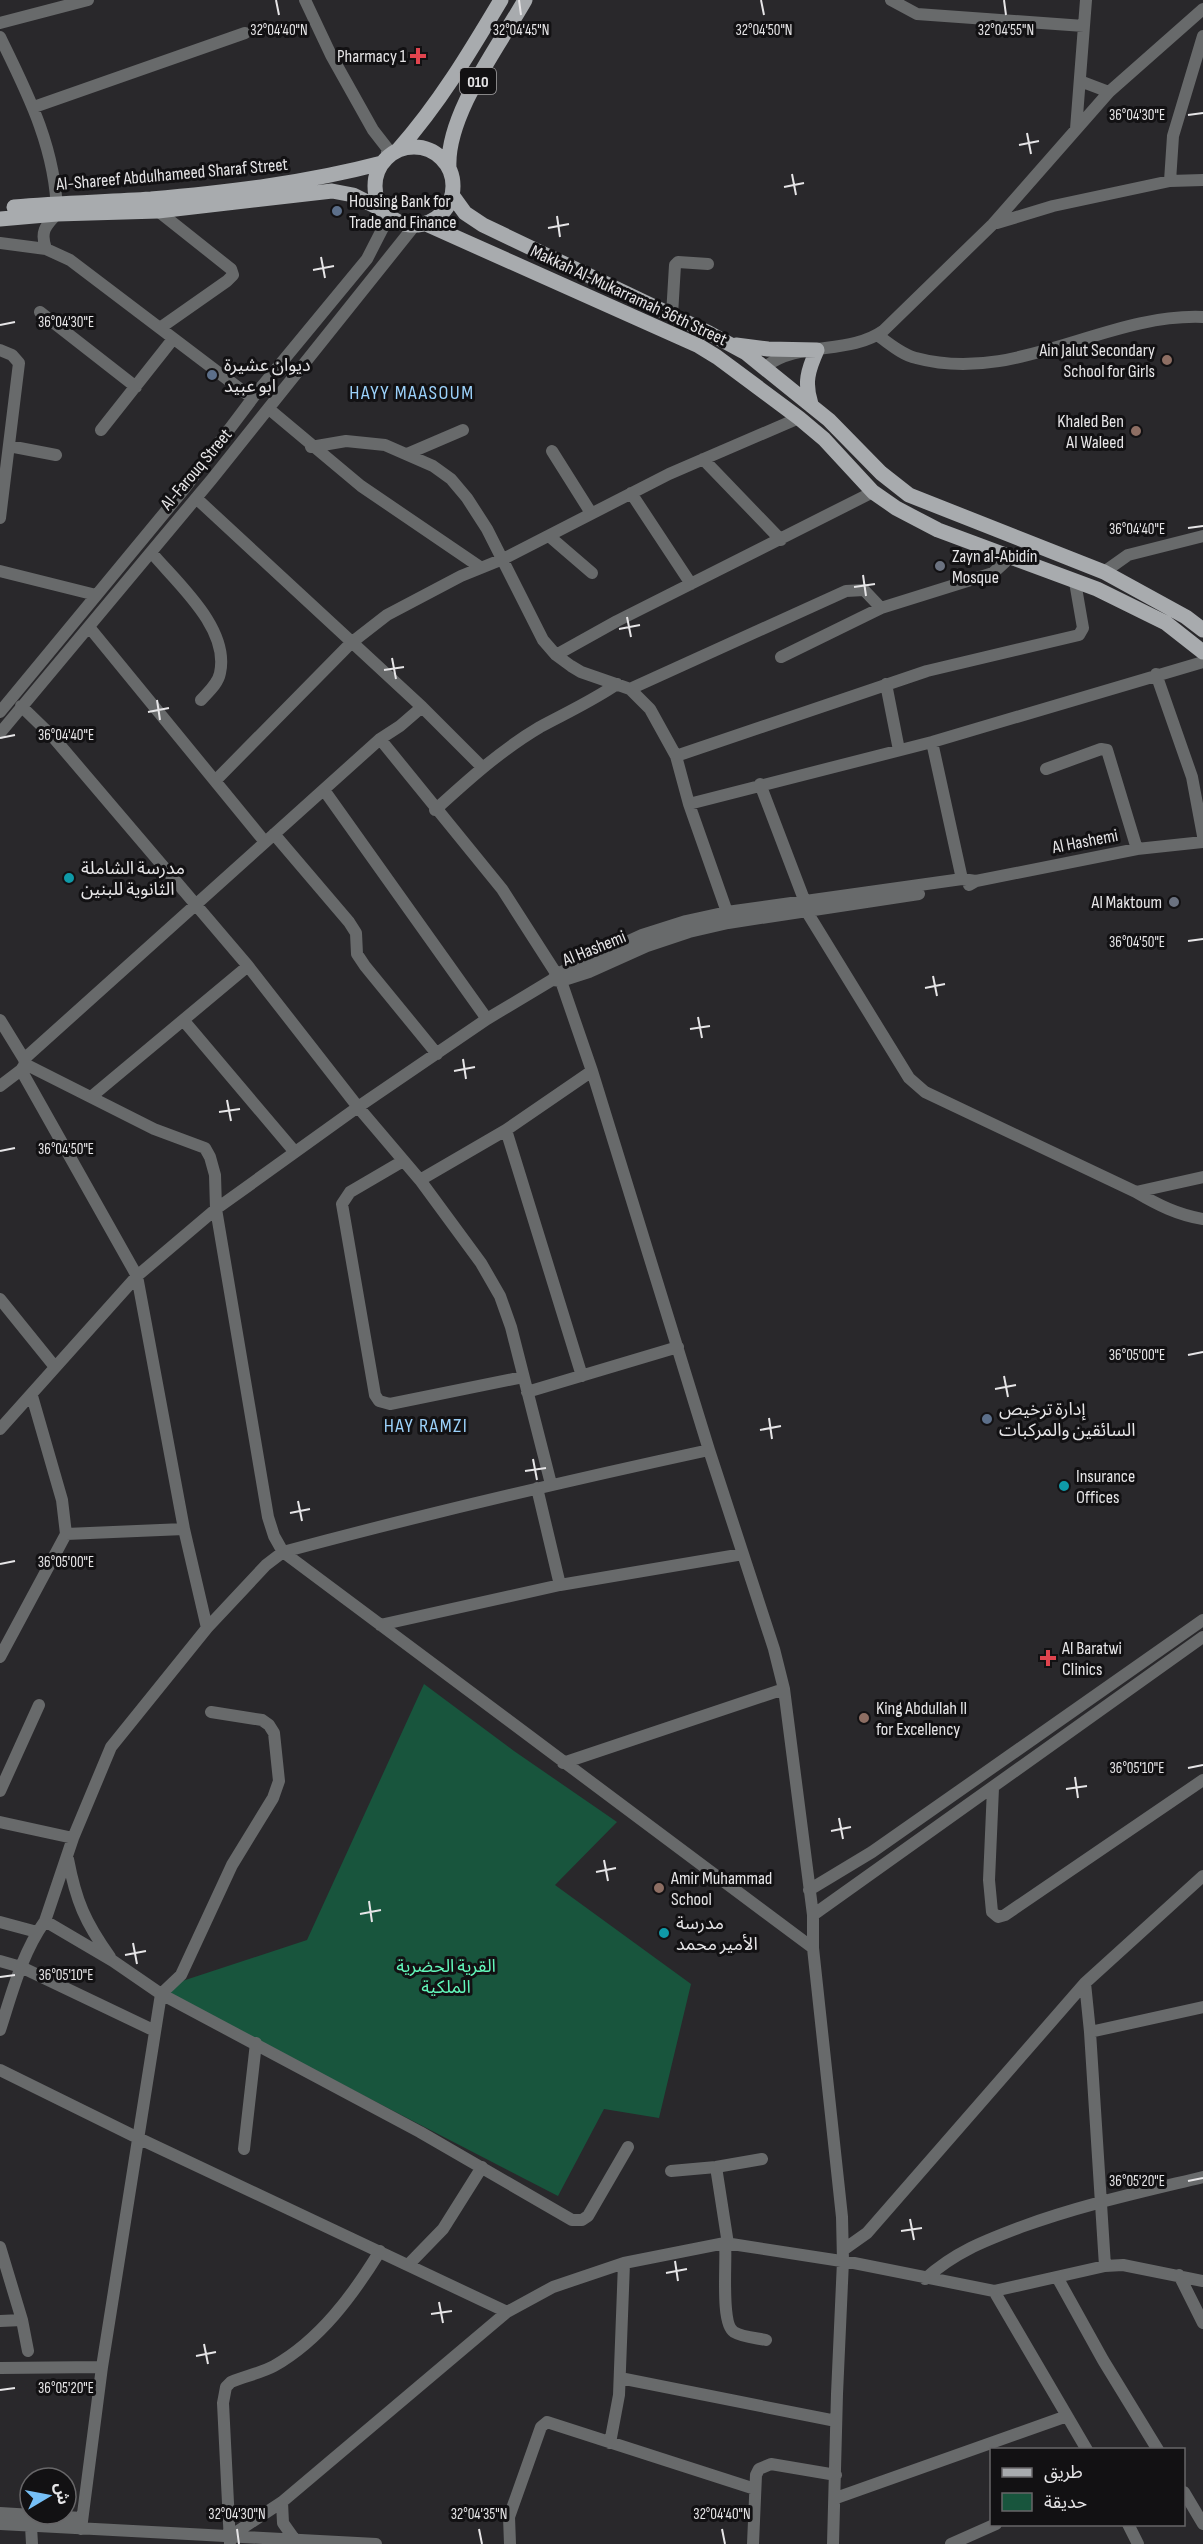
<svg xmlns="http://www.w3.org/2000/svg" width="1203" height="2544" font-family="'Sofia Sans Condensed','Noto Sans Arabic',sans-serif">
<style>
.green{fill:#18553d}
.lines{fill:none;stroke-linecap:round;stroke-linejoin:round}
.minor{stroke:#686a6b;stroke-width:12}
.major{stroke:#a8abae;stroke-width:15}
.ticks{fill:none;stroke:#e6e5e7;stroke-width:2}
.health-dot{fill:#e0444e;stroke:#121113;stroke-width:2}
.service-dot{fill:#5c6f8a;stroke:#121113;stroke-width:2}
.education-dot{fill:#8d6e63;stroke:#121113;stroke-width:2}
.worship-dot{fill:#6b7280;stroke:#121113;stroke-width:2}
.culture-dot{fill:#0f9aa8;stroke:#121113;stroke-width:2}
.labels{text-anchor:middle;stroke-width:6;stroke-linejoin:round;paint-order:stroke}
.shield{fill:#121113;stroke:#a6a5a7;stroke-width:1.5}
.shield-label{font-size:16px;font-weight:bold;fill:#e6e5e7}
.poi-label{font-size:18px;fill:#e6e5e7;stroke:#121113;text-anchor:start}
.street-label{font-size:18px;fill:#e6e5e7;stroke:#121113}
.park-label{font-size:18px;fill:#62f7ba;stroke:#121113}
.neighbourhood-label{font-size:20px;letter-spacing:1.5px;fill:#9bd1fa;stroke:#121113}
.ticks-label{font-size:15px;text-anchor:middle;fill:#e6e5e7;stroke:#121113;stroke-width:6;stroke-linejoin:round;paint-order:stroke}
</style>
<rect width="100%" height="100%" fill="#29282b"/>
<path class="green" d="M424,1684L514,1751L617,1822L555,1885L691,1984L659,2118L604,2109L558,2196L158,1989L307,1940Z"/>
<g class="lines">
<path class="minor" d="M305,0L331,55L373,130L387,148V157
M891,0L917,14L1084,26
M0,23L88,0
M0,37C28,94 56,149 57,214C45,226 40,232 46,249
M1080,81L1109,92
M34,107L245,33
M1076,129L1086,0
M1170,181L1173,136L1203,36
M158,211L231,269L233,275L227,281L160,328
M997,223L1053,206L1170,181L1203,180
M0,243L46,249L70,260L252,398
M40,312L136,387
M672,315L675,265L678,262L708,264
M877,335C889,343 902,355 916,358C1016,385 1105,313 1203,317
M0,350L12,355L19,363L0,518
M765,367C798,341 849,355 883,331L993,224L1109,92L1203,9
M269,409L361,486L480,567
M101,430L173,339
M9,446L56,455
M311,447L346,441L385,445L433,466L451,479L467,498L487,529L543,640L556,655L571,666L581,672L630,689L650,709L676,756L689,804L727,912
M552,451L591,513
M407,454L463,430
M703,459L781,540
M631,493L691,584
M196,498L422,707L482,767
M549,536L592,573
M151,552C177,583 230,628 220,673C218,684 208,692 201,700
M0,571L96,595
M1104,572L1128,555L1203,536
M89,627L265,842
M556,655L617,621L873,492
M781,657L881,608L993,573L1005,562L1009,555
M1156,674L1192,777L1203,836
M886,684L899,750
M630,689L846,591L864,590L881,608
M21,706L53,737L248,966L358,1107L420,1180L481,1263L500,1296L511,1327L551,1484
M0,712L185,488L258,391L367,259L389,216
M0,733L212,479L415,225
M380,739L502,889L561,981L592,1071L709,1450L774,1649L784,1689L813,1915V1948L842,2217L843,2261L837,2394L833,2544
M932,742L962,879
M676,756L927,671L1079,635L1083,628L1075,582
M1046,769L1101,749L1107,750L1137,849
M215,781L351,643L387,615L461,576L503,559L669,474L799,418
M760,784L805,902
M324,790L487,1019
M689,804L932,742L1203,662
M435,810C468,780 501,750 540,727C566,713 592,701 617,684
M274,834L349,922L356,933L357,954L365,966L437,1054
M969,885L976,881L1137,849L1203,842
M807,912L909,1078L925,1092L1136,1192C1158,1205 1178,1215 1203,1219
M553,980L561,981L589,972L647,946L689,932L728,923L919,894
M0,1020L24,1059L25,1064L21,1070L137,1276L184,1529L207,1628
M184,1021L294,1151
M24,1059L380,739L400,726L422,707
M25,1064L154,1129L205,1148L210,1157L215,1175L216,1209L268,1517L274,1536L283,1552C424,1514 566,1481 709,1450
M0,1086L21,1070
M91,1097L248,966
M506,1130L582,1376
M403,1161L350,1192L342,1204L375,1395L379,1401L390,1404L523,1377
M420,1180L506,1130L592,1071
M1136,1192L1203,1177
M0,1299L55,1367
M527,1392L678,1347
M0,1429L137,1276L216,1209L358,1107L487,1019L552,980L557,974L642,935L686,921L727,912L962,879L976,881
M537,1488L560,1585
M66,1534L184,1529
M380,1625L560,1585L743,1554
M0,1657L66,1534L62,1500L32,1396
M563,1763L784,1689
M993,1788L989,1880L992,1912L998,1917L1005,1915L1203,1780
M0,1791L39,1705
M0,1822L73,1838
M68,1859C76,1901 85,1922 110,1957
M809,1890L872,1852L1203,1620
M813,1915L1203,1637
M45,1921L113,1961L161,1994L420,2132L572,2220H582L588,2216L628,2147
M0,1922L37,1932
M0,1961L21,1967L155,2031
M1085,1983L1090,2032L1105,2266
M0,2030C12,1993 22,1953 45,1921L73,1838L111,1747L207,1628L266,1565L283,1552L813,1948
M1090,2032L1203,2007
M0,2070L138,2138L507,2312
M244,2149L256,2043
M716,2167L728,2244
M671,2171L716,2167L762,2159
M725,2243C727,2260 720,2324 734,2332C742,2337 757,2338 766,2340
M0,2247L22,2320L28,2351
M843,2250L867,2233L1085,1983L1203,1876
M409,2264L443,2229L482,2167
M1179,2275L1203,2323
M1057,2277L1103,2360L1158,2450
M925,2279C955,2252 984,2241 1021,2227C1081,2205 1141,2192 1203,2177
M994,2291L1087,2450
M0,2321L22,2320
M0,2368L102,2367
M620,2378L836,2421
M610,2443L619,2395L624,2263
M1184,2492L1203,2524
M836,2498L1067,2416
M282,2502L283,2523L295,2540
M0,2513L82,2518
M0,2524L376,2544
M1128,2524L1138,2544
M31,2526L32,2544
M81,2529L102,2367L161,1994L181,1975L232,1865L273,1798L279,1781L274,1733L269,1725L262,1720L211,1712
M229,2537L282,2502L507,2312L553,2287L624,2263L725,2243L854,2263L994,2291L1105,2266L1123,2265L1203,2281
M230,2543L223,2403L226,2387L231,2382C245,2376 261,2373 274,2366C320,2340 353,2295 380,2251
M510,2544L509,2517L541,2427L547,2422L755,2489
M753,2544L756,2475L759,2469L771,2464L836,2475
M951,2544L996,2524"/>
<path class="major" d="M375 186a39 39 0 1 1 78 0a39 39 0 1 1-78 0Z
M398,150C439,104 470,52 501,0
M449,168C446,115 499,46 525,0
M452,195L465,213L483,225L709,333L746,353L829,420L881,473L909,495L1104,572L1186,617L1203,630
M14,207C59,203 105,202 151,199C230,192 306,183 382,163
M0,219L57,214L158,211L332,191L353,195L383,210
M426,224L699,346L717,357L799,418L824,439L873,492L896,508L938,530L1097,589L1166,623L1203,652
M736,345L768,349L817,350C808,370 804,383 811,404"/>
</g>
<path class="ticks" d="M276,0L279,15M519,0L521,15M761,0L764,15M1004,0L1006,15M1188,115L1203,113M1027,133L1031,154M1019,145L1039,141M792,174L796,195M784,187L804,183M557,216L560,237M548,228L569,224M321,257L325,278M313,270L334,266M0,325L15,322M1188,528L1203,526M863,575L866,596M854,587L875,584M627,617L631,637M619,629L640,625M392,658L396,679M384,670L404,667M157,700L160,720M148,712L169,708M0,738L15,735M1188,941L1203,939M933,976L937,996M925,988L945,984M698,1017L702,1038M690,1029L710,1026M463,1059L466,1079M454,1071L475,1067M227,1100L231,1121M219,1112L240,1109M0,1151L15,1148M1188,1355L1203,1352M1004,1376L1008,1397M995,1389L1016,1385M769,1418L772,1439M760,1430L781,1426M533,1459L537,1480M525,1471L546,1468M298,1501L302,1521M290,1513L310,1509M0,1564L15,1561M1188,1768L1203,1765M1075,1777L1078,1798M1066,1789L1087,1786M839,1818L843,1839M831,1831L851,1827M604,1860L608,1881M596,1872L616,1868M369,1901L372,1922M360,1914L381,1910M133,1943L137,1964M125,1955L146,1951M0,1977L15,1975M1188,2181L1203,2178M910,2219L914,2240M901,2231L922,2228M675,2261L678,2281M666,2273L687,2269M439,2302L443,2323M431,2314L452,2311M204,2344L208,2364M196,2356L216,2352M0,2390L15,2388M237,2529L239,2544M479,2529L482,2544M722,2529L725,2544"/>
<g class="health-dot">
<path d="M415 47h6v6h6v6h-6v6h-6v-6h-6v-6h6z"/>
<path d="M1045 1649h6v6h6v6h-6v6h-6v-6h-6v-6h6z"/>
</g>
<g class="service-dot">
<circle cx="337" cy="211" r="6"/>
<circle cx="212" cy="375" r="6"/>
<circle cx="987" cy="1419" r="6"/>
</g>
<g class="education-dot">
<circle cx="1167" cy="360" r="6"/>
<circle cx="1136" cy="431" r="6"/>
<circle cx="864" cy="1718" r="6"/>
<circle cx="659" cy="1888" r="6"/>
</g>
<g class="worship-dot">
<circle cx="940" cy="566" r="6"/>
<circle cx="1174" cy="902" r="6"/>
</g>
<g class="culture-dot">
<circle cx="69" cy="878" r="6"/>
<circle cx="1064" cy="1486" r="6"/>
<circle cx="664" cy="1933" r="6"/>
</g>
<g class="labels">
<rect class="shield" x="460" y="68" width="36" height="26" rx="4.5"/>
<g class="shield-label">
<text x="478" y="87">010</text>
</g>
<g class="poi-label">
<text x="406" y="62" text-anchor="end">Pharmacy 1</text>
<text x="349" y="207">Housing Bank for<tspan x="349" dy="21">Trade and Finance</tspan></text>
<text x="1155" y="356" text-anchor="end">Ain Jalut Secondary<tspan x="1155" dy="21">School for Girls</tspan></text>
<text x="224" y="371">ديوان عشيرة<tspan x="224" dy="21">ابو عبيد</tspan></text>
<text x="1124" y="427" text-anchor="end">Khaled Ben<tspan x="1124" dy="21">Al Waleed</tspan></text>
<text x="952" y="562">Zayn al-Abidin<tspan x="952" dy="21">Mosque</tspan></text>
<text x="81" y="874">مدرسة الشاملة<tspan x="81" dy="21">الثانوية للبنين</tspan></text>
<text x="1162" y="908" text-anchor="end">Al Maktoum</text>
<text x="999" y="1415">إدارة ترخيص<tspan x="999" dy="21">السائقين والمركبات</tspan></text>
<text x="1076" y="1482">Insurance<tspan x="1076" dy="21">Offices</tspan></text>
<text x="1062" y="1654">Al Baratwi<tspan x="1062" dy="21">Clinics</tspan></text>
<text x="876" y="1714">King Abdullah II<tspan x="876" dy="21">for Excellency</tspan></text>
<text x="671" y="1884">Amir Muhammad<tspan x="671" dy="21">School</tspan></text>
<text x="676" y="1929">مدرسة<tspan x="676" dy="21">الأمير محمد</tspan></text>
</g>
<g class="street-label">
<text transform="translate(172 174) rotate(-5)" y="6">Al-Shareef Abdulhameed Sharaf Street</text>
<text transform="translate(629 295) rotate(25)" y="6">Makkah Al-Mukarramah 36th Street</text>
<text transform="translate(196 469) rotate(-50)" y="6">Al-Farouq Street</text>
<text transform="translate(1085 841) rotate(-11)" y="6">Al Hashemi</text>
<text transform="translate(594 948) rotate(-22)" y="6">Al Hashemi</text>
</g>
<g class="park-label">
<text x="446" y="1972">القرية الحضرية<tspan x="446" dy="21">الملكية</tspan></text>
</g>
<g class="neighbourhood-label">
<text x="412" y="399">HAYY MAASOUM</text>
<text x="426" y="1432">HAY RAMZI</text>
</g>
</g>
<g class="ticks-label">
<text x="279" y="35">32°04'40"N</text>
<text x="521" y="35">32°04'45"N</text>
<text x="764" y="35">32°04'50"N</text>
<text x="1006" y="35">32°04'55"N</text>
<text x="1137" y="120">36°04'30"E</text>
<text x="66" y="327">36°04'30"E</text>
<text x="1137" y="534">36°04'40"E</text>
<text x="66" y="740">36°04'40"E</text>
<text x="1137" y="947">36°04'50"E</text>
<text x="66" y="1154">36°04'50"E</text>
<text x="1137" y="1360">36°05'00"E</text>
<text x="66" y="1567">36°05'00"E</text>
<text x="1137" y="1773">36°05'10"E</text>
<text x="66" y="1980">36°05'10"E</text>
<text x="1137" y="2186">36°05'20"E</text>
<text x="66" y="2393">36°05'20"E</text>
<text x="237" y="2519">32°04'30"N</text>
<text x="479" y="2519">32°04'35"N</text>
<text x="722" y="2519">32°04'40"N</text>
</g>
<rect x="990" y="2448" width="195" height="78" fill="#121113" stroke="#676668" stroke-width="1.5"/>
<rect x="1002" y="2468" width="30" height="9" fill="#a8abae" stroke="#676668" stroke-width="1.5"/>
<text x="1044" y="2478" font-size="18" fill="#e6e5e7">طريق</text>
<rect x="1002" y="2493" width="30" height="18" fill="#18553d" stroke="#676668" stroke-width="1.5"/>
<text x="1044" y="2508" font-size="18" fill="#e6e5e7">حديقة</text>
<g transform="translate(48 2496) rotate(80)"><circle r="28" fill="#121113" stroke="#676668" stroke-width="1.5"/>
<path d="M0-4.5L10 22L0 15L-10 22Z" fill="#76c0f7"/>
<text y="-9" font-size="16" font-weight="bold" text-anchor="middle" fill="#e6e5e7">ش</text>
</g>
</svg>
